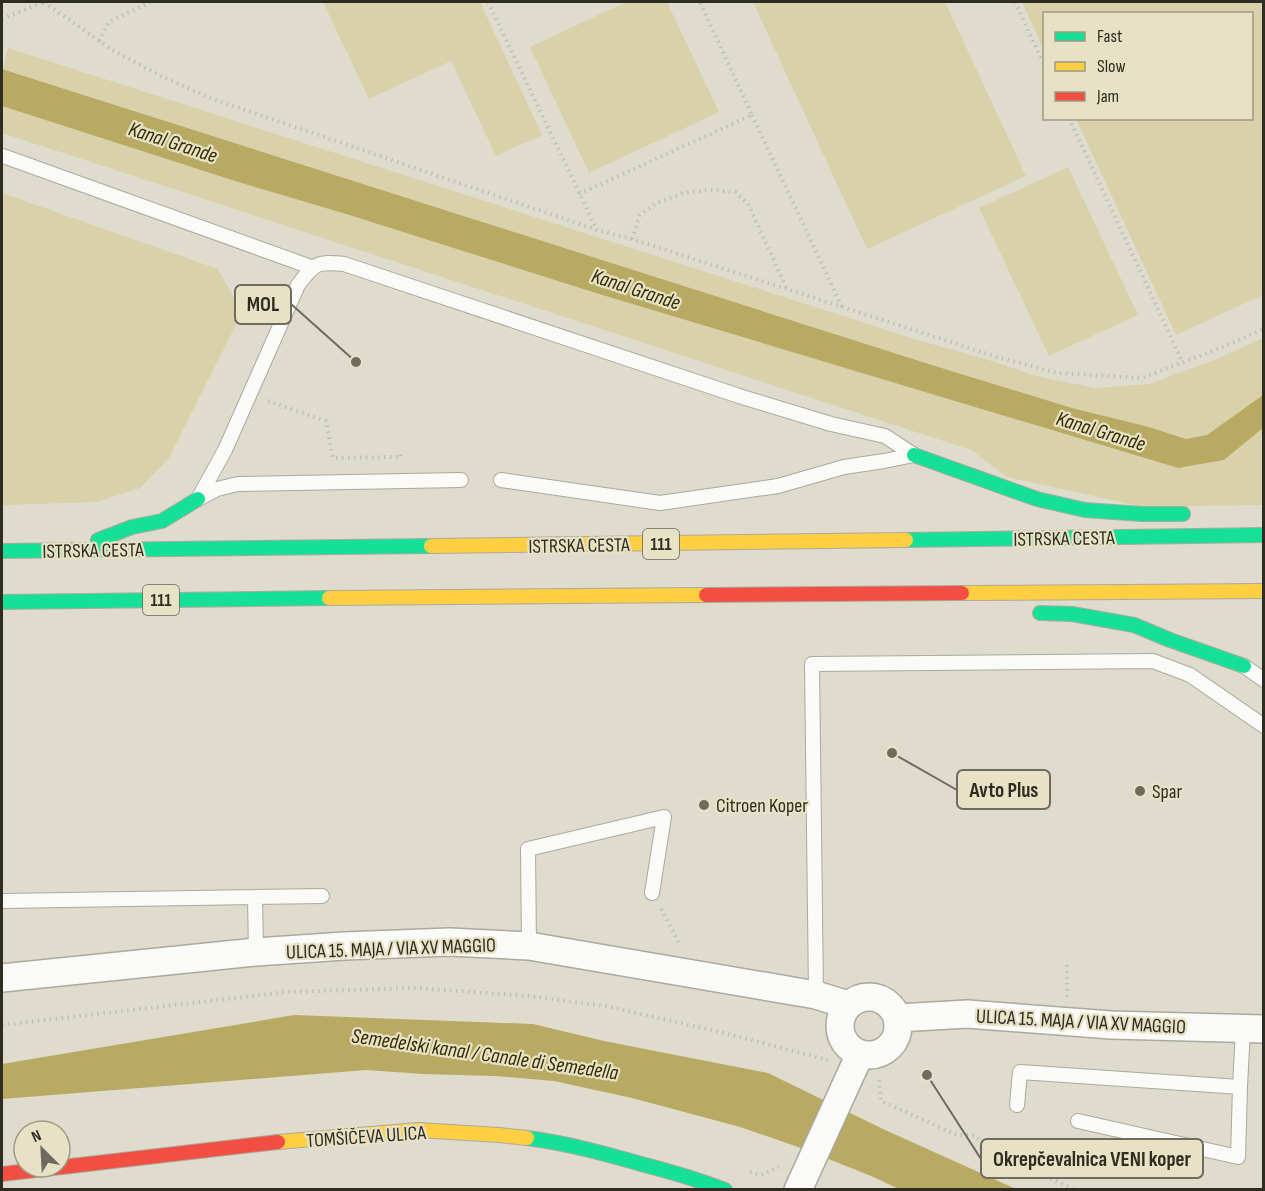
<svg xmlns="http://www.w3.org/2000/svg" width="1265" height="1191" font-family="'Sofia Sans Condensed',sans-serif">
<style>
.green{fill:#d9d1aa}
.water{fill:#b8aa63}
.lines{fill:none;stroke-linecap:round;stroke-linejoin:round}
.lane-casing{stroke:#aba99d;stroke-width:16}
.street-casing{stroke:#aba99d;stroke-width:30}
.fast-casing{stroke:#aba99d;stroke-width:16}
.slow-casing{stroke:#aba99d;stroke-width:16}
.jam-casing{stroke:#aba99d;stroke-width:16}
.path{stroke:#bfbfb9;stroke-width:4;stroke-dasharray:1.5 4.5;stroke-linecap:butt}
.lane{stroke:#fafaf8;stroke-width:14}
.street{stroke:#fafaf8;stroke-width:27}
.fast{stroke:#16e098;stroke-width:14}
.slow{stroke:#ffcf43;stroke-width:14}
.jam{stroke:#f24e42;stroke-width:14}
.poi-dot{fill:#6d6a5e;stroke:#e7e2c5;stroke-width:2}
.labels{text-anchor:middle;stroke-width:4.5;stroke-linejoin:round;paint-order:stroke}
.shield{fill:#e7e2c5;stroke:#666353;stroke-width:1.5}
.shield-label{font-size:18px;font-weight:bold;fill:#2f2d22}
.street-label{font-size:20px;fill:#2f2d22;stroke:#e7e2c5}
.poi-label{font-size:20px;fill:#2f2d22;stroke:#e7e2c5;text-anchor:start}
.water-label{font-size:21px;font-style:italic;fill:#322b01;stroke:#e7e2c5}
.leader{fill:none;stroke:#6d6a5e;stroke-width:2}
.callout-dot{fill:#6d6a5e;stroke:#e7e2c5;stroke-width:2}
.callout{fill:#e7e2c5;stroke:#6d6a5e;stroke-width:2}
.callout-label{font-size:21px;text-anchor:middle;font-weight:bold;fill:#2f2d22}
</style>
<rect width="100%" height="100%" fill="#dfdccd"/>
<path class="green" d="M323,2H480L542,135L496,156L451,61L369,99Z
M626,2H667L719,112L589,173L530,47Z
M753,2H945L1026,176L867,249Z
M1022,2H1263V295L1176,335L1076,119L1252,118V14H1044V50Z
M8,48L921,341L982,358L1040,377L1095,388L1150,384L1219,358L1263,338V395L1207,435L1186,439L1149,427L1072,408L932,365L3,69Z
M2,106L235,181L346,214L599,294L1177,468L1224,460L1263,428L1262,446L1264,450L1263,505L1187,506L1153,509L1007,477L971,450L2,133Z
M1068,167L1138,315L1049,356L979,208Z
M2,193L218,269L242,313L169,458L140,488L97,502L2,505Z"/>
<path class="water" d="M2,69L932,365L1072,408L1149,427L1186,439L1207,435L1263,395V428L1224,460L1178,468L599,294L346,214L235,181L2,106Z
M294,1015L533,1024L604,1041L768,1073L883,1129L1016,1189H899L871,1176L801,1148L740,1127L632,1098L554,1081L495,1076L423,1074L366,1070L2,1099V1064Z"/>
<g class="lines">
<defs>
<path id="lane" d="M3,156L311,267
M501,480L660,503L778,486L844,467L884,461L914,455
M198,499L225,450L298,285C314,264 316,261 344,264L739,396L831,424L885,436L914,455
M198,499L217,489L238,484L461,480
M1244,666L1264,680
M255,897L256,952
M2,901L322,896
M529,946L528,849L664,817L652,893
M816,995L812,664L1153,661L1190,675L1264,726
M1017,1105L1020,1072L1240,1087L1243,1029
M1078,1121L1238,1157L1240,1087"/>
<path id="street" d="M2,978L256,952L344,946L450,942L529,946L816,995L848,1005
M840 1026a29 29 0 1 1 58 0a29 29 0 1 1-58 0Z
M898,1018L967,1014L1111,1025L1264,1029
M798,1190L860,1054"/>
<path id="fast" d="M914,455L1037,499L1085,510L1142,514H1183
M98,540L132,527L162,521L198,499
M906,540L1264,535
M2,551L431,546
M2,602L329,598
M1040,613L1072,614L1134,625L1170,640L1244,666
M527,1138C567,1143 606,1154 645,1165C672,1172 699,1180 725,1190"/>
<path id="slow" d="M431,546L906,540
M962,593L1264,591
M329,598L706,595
M278,1142L418,1130L499,1135L527,1138"/>
<path id="jam" d="M706,595L962,593
M2,1174L278,1142"/>
</defs>
<use href="#lane" class="lane-casing"/>
<use href="#street" class="street-casing"/>
<use href="#fast" class="fast-casing"/>
<use href="#slow" class="slow-casing"/>
<use href="#jam" class="jam-casing"/>
<path class="path" d="M44,2L112,50L161,76L210,98L597,230L632,239L997,357L1057,373L1142,378L1220,348L1264,329
M488,2L597,230
M1015,2L1044,65
M2,19L44,2
M99,41L109,22L150,2
M752,115L842,307
M1069,118L1183,363
M579,194L752,115L700,2
M632,239L640,215L657,203L683,193L711,190L735,192L748,204L787,289
M268,401L326,421L333,458L401,457L400,451
M661,909L680,945
M1067,965V997
M2,1025L287,992L416,988L529,996L606,1006L724,1033L828,1060
M879,1080L881,1101L957,1135H971L976,1136L986,1147L1075,1190
M750,1172L761,1175L779,1167"/>
<use href="#lane" class="lane"/>
<use href="#street" class="street"/>
<use href="#fast" class="fast"/>
<use href="#slow" class="slow"/>
<use href="#jam" class="jam"/>
</g>
<g class="poi-dot">
<circle cx="1140" cy="791" r="6"/>
<circle cx="704" cy="805" r="6"/>
</g>
<g class="labels">
<g class="shield">
<rect x="643" y="529" width="36" height="30" rx="4.5"/>
<rect x="143" y="585" width="36" height="30" rx="4.5"/>
</g>
<g class="shield-label">
<text x="661" y="550">111</text>
<text x="161" y="606">111</text>
</g>
<g class="street-label">
<text transform="translate(1064 538) rotate(-1)" y="7">ISTRSKA CESTA</text>
<text transform="translate(579 545) rotate(-1)" y="7">ISTRSKA CESTA</text>
<text transform="translate(93 550) rotate(-1)" y="7">ISTRSKA CESTA</text>
<text transform="translate(391 948) rotate(-2)" y="7">ULICA 15. MAJA / VIA XV MAGGIO</text>
<text transform="translate(1081 1021) rotate(3)" y="7">ULICA 15. MAJA / VIA XV MAGGIO</text>
<text transform="translate(366 1136) rotate(-4)" y="7">TOMŠIČEVA ULICA</text>
</g>
<g class="poi-label">
<text x="1152" y="798">Spar</text>
<text x="716" y="812">Citroen Koper</text>
</g>
<g class="water-label">
<text transform="translate(173 142) rotate(18)" y="7">Kanal Grande</text>
<text transform="translate(636 289) rotate(18)" y="7">Kanal Grande</text>
<text transform="translate(1101 431) rotate(17)" y="7">Kanal Grande</text>
<text transform="translate(485 1054) rotate(8)" y="7">Semedelski kanal / Canale di Semedella</text>
</g>
</g>
<path class="leader" d="M356 362L291 304M892 753L957 790M927 1075L981 1159"/>
<g class="callout-dot">
<circle cx="356" cy="362" r="6"/>
<circle cx="892" cy="753" r="6"/>
<circle cx="927" cy="1075" r="6"/>
</g>
<g class="callout">
<rect x="235" y="285" width="56" height="39" rx="6"/>
<rect x="957" y="770" width="93" height="39" rx="6"/>
<rect x="981" y="1139" width="222" height="39" rx="6"/>
</g>
<g class="callout-label">
<text x="263" y="311">MOL</text>
<text x="1004" y="797">Avto Plus</text>
<text x="1092" y="1166">Okrepčevalnica VENI koper</text>
</g>
<rect width="1265" height="1191" fill="none" stroke="#2f2d22" stroke-width="6"/>
<rect x="1043" y="12" width="210" height="108" fill="#e7e2c5" stroke="#9d9a84" stroke-width="1.5"/>
<rect x="1055" y="32" width="30" height="9" fill="#16e098" stroke="#9d9a84" stroke-width="1.5"/>
<text x="1097" y="42" font-size="18" fill="#2f2d22">Fast</text>
<rect x="1055" y="62" width="30" height="9" fill="#ffcf43" stroke="#9d9a84" stroke-width="1.5"/>
<text x="1097" y="72" font-size="18" fill="#2f2d22">Slow</text>
<rect x="1055" y="92" width="30" height="9" fill="#f24e42" stroke="#9d9a84" stroke-width="1.5"/>
<text x="1097" y="102" font-size="18" fill="#2f2d22">Jam</text>
<g transform="translate(42 1149) rotate(336)"><circle r="28" fill="#e7e2c5" stroke="#9d9a84" stroke-width="1.5"/>
<path d="M0-4.5L10 22L0 15L-10 22Z" fill="#6d6a5e"/>
<text y="-9" font-size="16" font-weight="bold" text-anchor="middle" fill="#2f2d22">N</text>
</g>
</svg>
